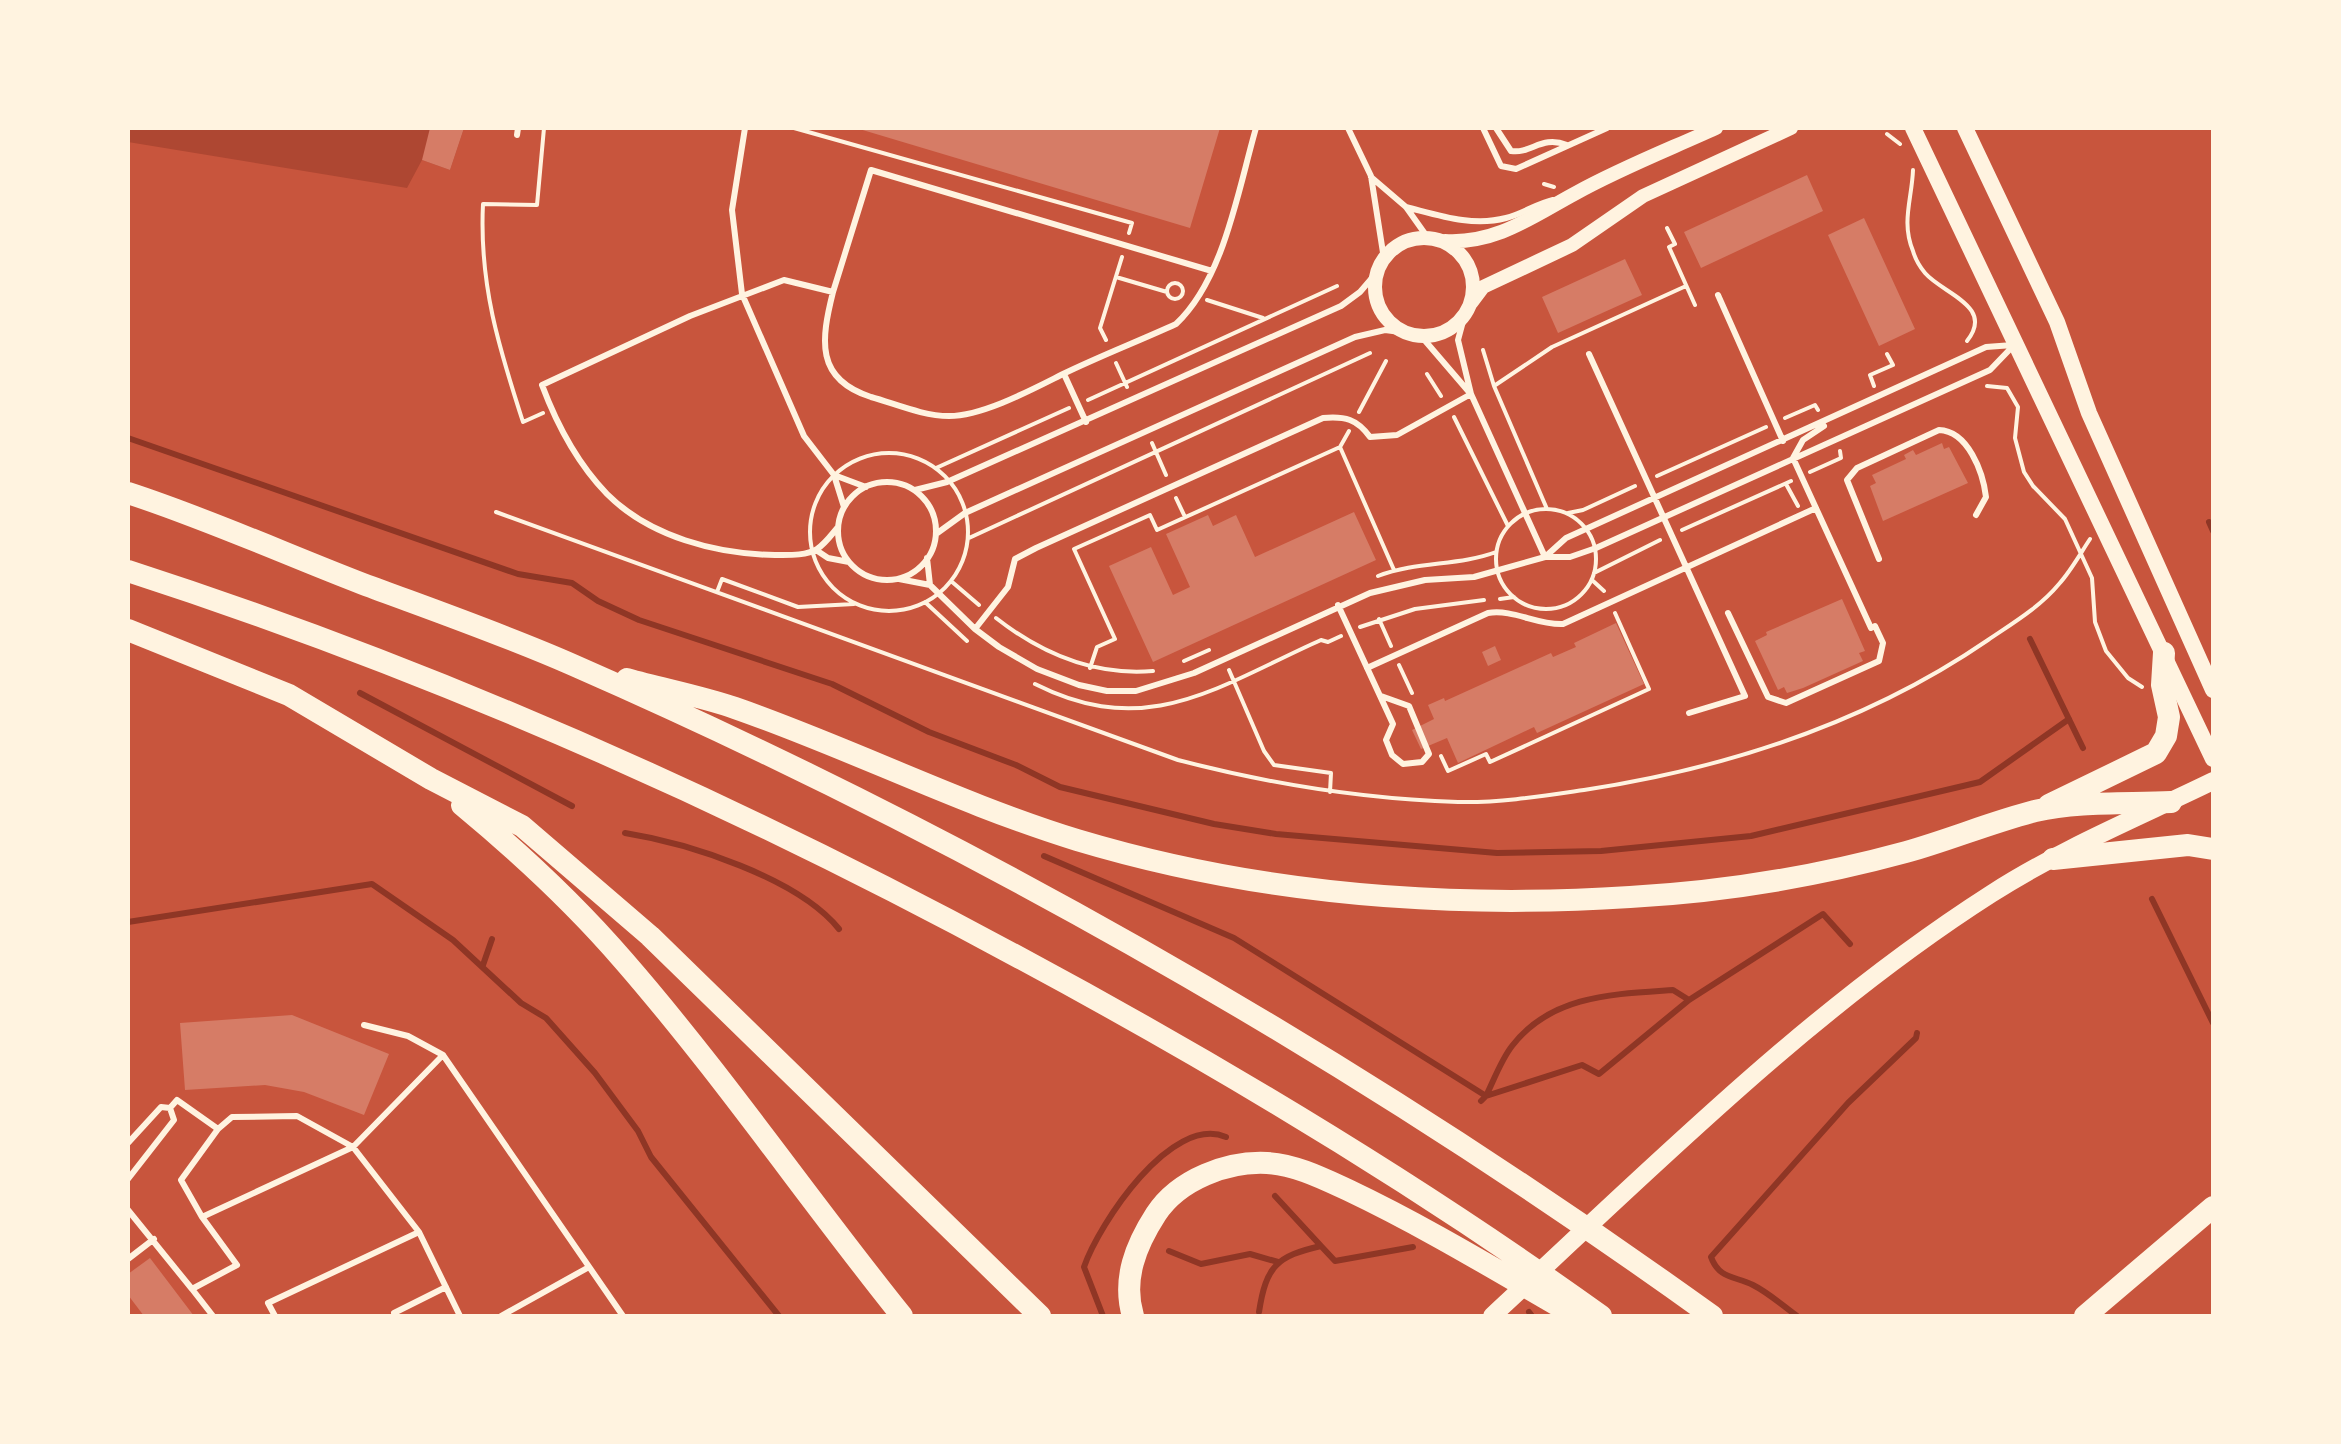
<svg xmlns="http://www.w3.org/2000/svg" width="2341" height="1444" font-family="'Noto Sans',sans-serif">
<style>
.green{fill:#ae4732}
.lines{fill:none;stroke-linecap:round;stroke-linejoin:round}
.stream{stroke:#8f3625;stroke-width:6}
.building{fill:#d67c66}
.path{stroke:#fff3e0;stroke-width:4}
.service{stroke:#fff3e0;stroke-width:6}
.tertiary{stroke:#fff3e0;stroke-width:14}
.secondary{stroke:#fff3e0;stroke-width:16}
.primary{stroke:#fff3e0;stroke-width:18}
.motorway{stroke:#fff3e0;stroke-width:22}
</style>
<rect width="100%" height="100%" fill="#c8553d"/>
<path class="green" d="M128,128H464L450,170L422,160L407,188L128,142Z"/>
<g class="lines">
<path class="stream" d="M128,438L518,574L572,583L598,601L639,620L832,684L929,732L1016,765L1060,787L1214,824L1276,834L1497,853L1601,851L1751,836L1980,782L2069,719
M2209,522L2213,531
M2030,639L2083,748
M360,693L572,806
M625,833C688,843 798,878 839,929
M1044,856L1234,938L1486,1096L1481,1101
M2152,899L2213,1023
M128,922L372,884L453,940L521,1003L546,1018L595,1073L638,1131L651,1157L779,1316
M483,965L492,939
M1486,1096L1582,1065L1599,1074L1689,1000L1823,914L1850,944
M1486,1096C1494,1080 1501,1060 1512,1046C1551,995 1614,994 1673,990L1689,1000
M1275,1196L1321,1246
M1169,1251L1201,1264L1250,1254L1278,1262
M1259,1312C1266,1266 1277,1256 1321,1246L1335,1261L1413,1247
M1529,1312L1532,1316
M1103,1316L1084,1267C1099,1224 1171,1114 1226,1137
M1797,1316C1783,1306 1769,1293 1753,1285C1735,1276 1719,1279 1711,1257L1848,1103L1916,1038L1917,1033"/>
</g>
<path class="building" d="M430,128H464L450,170L422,160Z
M856,128H1220L1190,228Z
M1807,175L1823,211L1701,268L1684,232Z
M1864,218L1915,329L1879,346L1828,235Z
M1625,259L1642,295L1558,333L1542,297Z
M1942,443L1944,449L1949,447L1968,483L1883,521L1870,486L1876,483L1872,475L1906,459L1904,455L1913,450L1916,455Z
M1354,512L1376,560L1153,662L1109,566L1151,547L1173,595L1190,587L1166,534L1208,515L1213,526L1236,515L1255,557Z
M1842,599L1865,651L1859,653L1863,661L1803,688L1787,693L1784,687L1778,690L1755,641L1767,635L1766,632Z
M1616,623L1644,684L1537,733L1534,727L1458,763L1447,738L1421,749L1412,730L1434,719L1428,705L1444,698L1445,701L1551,653L1553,657L1576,647L1574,643Z
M1495,646L1501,660L1488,666L1482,652Z
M292,1015L389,1054L364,1115L304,1092L265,1085L185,1090L180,1023Z
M150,1258L194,1316H144L128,1295V1274Z"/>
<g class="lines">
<path class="path" d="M794,128L1132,223L1129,233
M1887,134L1900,144
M1913,170C1912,199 1901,222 1913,251C1915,258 1920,267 1925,273C1943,294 1995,306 1967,341
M1544,184L1554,187
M1667,228L1675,244L1669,247L1695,305
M1116,277L1167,292
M1167 291a8 8 0 1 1 16 0a8 8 0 1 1-16 0Z
M1207,300L1263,318
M1106,340L1100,328L1122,257
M1483,350L1494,386L1547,509
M1116,363L1127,387
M1427,374L1441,396
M1494,386L1552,347L1686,286
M1874,386L1870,375L1893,365L1887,354
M1987,386L2007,388L2018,407L2015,438L2024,472L2033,486L2065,519L2092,578L2095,622L2106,651L2128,678L2142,687
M1088,400L1337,286
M1359,412L1386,361
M543,413L523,422C499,348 479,284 483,204L537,205L544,128
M1454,417L1508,526
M1785,418L1815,405L1818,410
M1152,443L1166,475
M1340,447L1349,431
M810 532a79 79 0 1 1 158 0a79 79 0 1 1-158 0Z
M936,468L1069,408
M1810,472L1841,458L1840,451
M1657,476L1766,427
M1786,484L1798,506
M1176,498L1185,517
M1496 559a50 50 0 1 1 100 0a50 50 0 1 1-100 0Z
M496,512L1178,760C1270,784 1363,799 1458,802C1500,803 1543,796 1584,790C1728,768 1867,723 1988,640C2013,623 2040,607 2059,584C2071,571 2080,554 2090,539
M1568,513L1583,510L1635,486
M1682,530L1791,481
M969,538L1370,353
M1594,573L1660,540
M1378,576C1417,561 1459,566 1496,552
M1592,580L1604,591
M951,581L979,605
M717,592L722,579L798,607L854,604
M1500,599L1514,597
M925,602L967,641
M996,618C1042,654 1094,676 1153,671
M1379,619L1391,646
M1360,627L1415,609L1484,600
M1184,661L1209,650
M1399,665L1412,693
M1090,668L1097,647L1115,639L1074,549L1150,515L1157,530L1340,447L1394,570
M1229,670L1264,751L1274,765L1331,773L1330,792
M1035,684C1148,741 1218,686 1321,640L1328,642L1341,636
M1441,756L1448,771L1486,754L1490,762L1649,689L1615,613"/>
<path class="service" d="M745,128L732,210L742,294L804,436L834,475L844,507
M1348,128L1371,176L1384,259
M1483,128L1501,166L1516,169L1607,128
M1496,128L1511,151C1532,154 1541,135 1567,145
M517,135L518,128
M1371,177L1406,207L1428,238
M1406,207C1438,215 1472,227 1506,218C1522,214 1536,204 1553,200
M833,292L871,170L1212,271
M1718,295L1783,441
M1465,314L1458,340L1471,394L1545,557
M1421,336L1469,392
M1589,354L1745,696L1689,713
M1064,374L1086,422
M1824,426L1803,440L1793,458L1871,628
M834,475L866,487
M838 531a49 49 0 1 1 98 0a49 49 0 1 1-98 0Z
M915,490L947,482L1341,306L1360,292L1378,271
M838,527C832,534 825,544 817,549C806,556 788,555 775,555C716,554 650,537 607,494C577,463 557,425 542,385L690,316L784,280L833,292C821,340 815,379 871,397C896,404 923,416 949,416C983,416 1033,389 1063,374C1100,356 1139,341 1176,324C1224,279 1238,190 1256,128
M936,534L965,513L1355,337L1385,330L1408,333
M816,550L828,558L849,562
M1545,557L1566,538L1986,347L2013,345
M927,558L930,585L975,629L999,647L1037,669L1079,685L1107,691H1136L1194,673L1370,593L1425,580L1474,577L1545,557H1570L1596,548L1990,370L2014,345
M1879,559L1847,480L1857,468L1939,430C1968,431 1983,472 1986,497L1976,515
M899,579L930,585
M1338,605L1393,724L1386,740L1392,755L1403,764L1422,762L1429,754L1409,706L1381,696
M1728,613L1768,697L1786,703L1879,661L1883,643L1875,626
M975,629L1008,587L1015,559L1036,548L1323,418C1345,416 1357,419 1370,437L1397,435L1471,394
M1367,668L1488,613C1514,609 1536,625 1563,624L1816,508
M364,1025L408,1036L443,1055
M218,1129L232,1117L297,1116L353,1147L443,1055L623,1316
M128,1143L161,1107L170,1108L177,1100L218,1129L181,1180L202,1217L237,1265L192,1289L213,1316
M128,1179L174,1120L170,1108
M128,1210L192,1289
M202,1217L353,1147L419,1232L460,1316
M128,1259L154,1239
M394,1313L446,1287
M275,1316L268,1303L419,1232
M501,1316L589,1267"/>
<path class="tertiary" d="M1375 287a49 49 0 1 1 98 0a49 49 0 1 1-98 0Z
M1445,241C1497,244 1533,216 1576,193C1621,168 1670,149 1716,128
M1471,303L1483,287L1572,245L1643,196L1791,128"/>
<path class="secondary" d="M1913,128L2213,759
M1965,128L2057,322L2089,413L2213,690"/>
<path class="primary" d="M1492,1316C1651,1169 1808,1011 1991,894C2061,849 2139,817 2213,781"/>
<path class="motorway" d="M128,493C208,519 285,554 363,584C433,610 505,635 573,665C975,841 1356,1060 1712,1316
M128,571C437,671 734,803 1020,958C1221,1066 1416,1183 1601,1316
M128,630L289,695L431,779L522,826L650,936L1040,1316
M627,679C662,689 700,696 735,708C850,748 960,804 1077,840C1257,894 1444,909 1630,897C1721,892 1818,876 1906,852C1949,840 1992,822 2035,811C2077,801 2127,804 2171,802
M462,805C520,853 575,904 624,961C723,1075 808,1199 902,1316
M2049,805L2156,753L2166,736L2169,717L2162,685L2164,653
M2053,859L2188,845L2213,849
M1133,1316C1122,1279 1136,1245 1156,1214C1179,1179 1228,1161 1267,1163C1294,1164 1324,1179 1348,1190C1426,1227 1501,1273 1576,1316
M2085,1316L2213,1207"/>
</g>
<rect width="2341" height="1444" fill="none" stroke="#fff3e0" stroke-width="260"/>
</svg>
